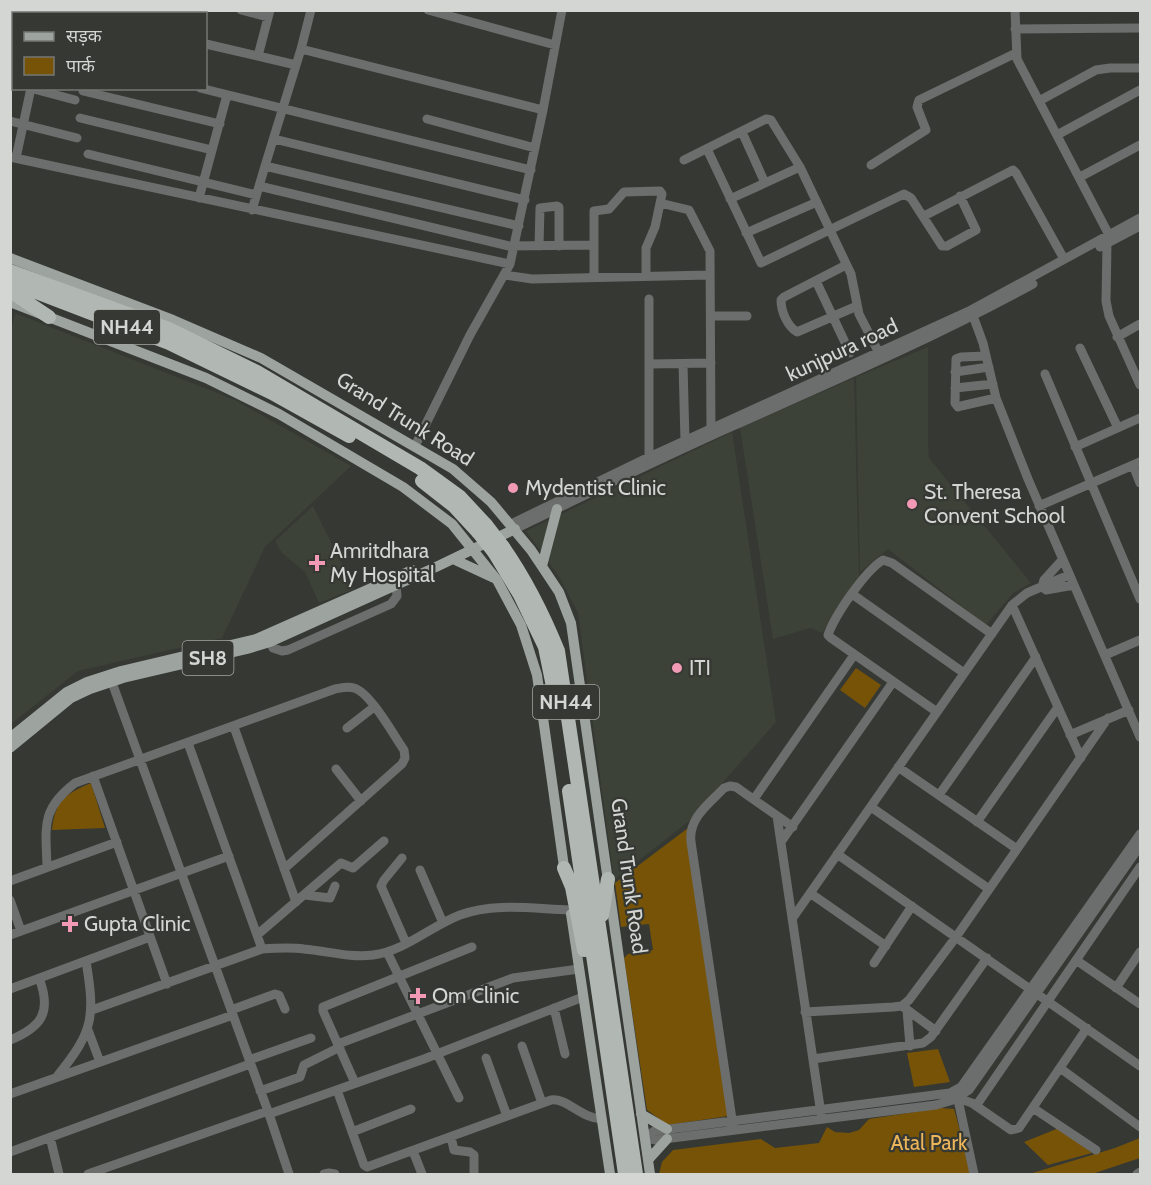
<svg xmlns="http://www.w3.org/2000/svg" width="1151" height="1185" font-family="Cabin,'Noto Sans Devanagari',sans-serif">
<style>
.built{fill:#3c4237}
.green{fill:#775307}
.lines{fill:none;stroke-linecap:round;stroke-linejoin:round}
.minor{stroke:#6b6e6c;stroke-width:9}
.major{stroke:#9da39f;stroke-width:10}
.highway{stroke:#b1b8b3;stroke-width:14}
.highway-bridge{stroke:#b1b8b3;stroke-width:14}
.poi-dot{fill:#f09ab5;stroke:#353833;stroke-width:2}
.labels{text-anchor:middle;stroke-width:4.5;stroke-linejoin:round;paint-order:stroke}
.shield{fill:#353833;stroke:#a4a7a3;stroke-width:1.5}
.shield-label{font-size:20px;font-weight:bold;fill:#d4d6d3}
.street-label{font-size:21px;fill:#d4d6d3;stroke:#353833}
.poi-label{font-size:21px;fill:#d4d6d3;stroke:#353833;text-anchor:start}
.park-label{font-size:21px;fill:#ecb55a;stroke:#353833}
</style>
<rect width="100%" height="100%" fill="#353833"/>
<path class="built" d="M15,313L235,400L351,466L265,547L222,638L78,671L11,724L10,336Z
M928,347V443L929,458L1031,583L1013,593L986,625L888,549L860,572L856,377Z
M854,378L859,576L852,591L822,633L810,628L773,639L740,428Z
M732,432L776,722L688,822L614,880L578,613L558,575L526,531Z
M313,506L354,589L319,603L305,572L282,553L275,541Z"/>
<path class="green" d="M856,668L881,685L865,708L840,690Z
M91,783L105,828L52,830C55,801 65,794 91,783Z
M688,828L728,1116L668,1125L647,1110L624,958L628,954L653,950L649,924L621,927L615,883Z
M938,1049L950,1082L914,1087L907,1053Z
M941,1108L954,1109L972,1174H659L662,1162L673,1150L761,1139L775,1148L819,1143L827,1127L835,1132L849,1133L859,1130L869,1119Z
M1059,1128L1092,1153L1048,1165L1024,1142Z
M1140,1138V1158L1092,1174H1029L1115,1148Z"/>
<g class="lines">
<path class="minor" d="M241,10L268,17
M270,10L258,56L296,65
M311,10L301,49L543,110
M428,10L555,45
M1015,10L1017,59L1109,235L1107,243L1106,301L1109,316L1140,385
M50,14L51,10
M103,14L104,10
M1015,29L1140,28
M10,41L14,42
M206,44L258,56
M301,49L265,166L519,226
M10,84H14
M30,88L75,100
M200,88L531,170
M83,91L220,124
M1039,101L1096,70L1110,68H1140
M80,118L212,150
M427,119L535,148
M10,121L77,138
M742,132L765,183
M1057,135L1140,90
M274,139L525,200
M707,149L761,263L904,194L911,198L942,246H947L976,230L960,196
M88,154L256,195
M10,157L510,264
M16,158L31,88
M684,160L766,119L771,120L800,167L851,274L859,314L881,357
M871,165L926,130L917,107L919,100L1016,53
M1080,177L1140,145
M259,186L509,246L594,245
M199,198L227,95
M730,199L800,167
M660,203L689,210L710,251L711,434
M252,210L265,166
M924,216L1013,170L1016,173L1064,259
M746,233L817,202
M539,246L540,208L557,206L559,207V246
M1100,247L1140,226
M846,265L784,297L781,300C781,311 787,326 797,332L857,306
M505,275L532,279L710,275
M594,277V211L609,209L624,192L660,191L662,194L655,227L646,248V276
M816,281L850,353
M649,299V457
M972,313L983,343L996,398L1028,479L1140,737
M711,316H747
M1117,337L1140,324
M1080,348L1118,428
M986,356L961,357L956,359L955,403L958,407L961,406L996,398
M649,364L711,363
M683,364L685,441
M955,372L989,367
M1045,374L1140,599
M955,388L993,384
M415,446L470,335L510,264L543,110L562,10
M1075,447L1140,418
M1133,465L1140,483
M1039,506L1140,462
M511,524L649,457L971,310L1140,218
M515,529C587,494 659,459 733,426C834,381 936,337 1033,284
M1063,559L1044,580L1042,587L1046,590L1074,585
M852,594L964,673
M1012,605L1081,758
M267,636L273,648L282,651L288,650L391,604L397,596L396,585
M1105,655L1140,640
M110,677L269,1114L289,1174
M937,712L831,638L828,635C835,615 865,571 883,560L892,563L992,634
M234,727L296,902
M347,728L374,707
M1070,735L1129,710
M188,743L262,949
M898,767L1017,849
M336,769L361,801
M93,776L167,984
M939,795L1036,657
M754,799L854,655
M871,807L989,889
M777,816L821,1114
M977,822L1058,707
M781,842L893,682
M837,854L1140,1066
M402,858L384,880L381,886L406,943
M47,867C46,827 40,810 75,783L335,689C341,688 348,686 354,688C370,692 394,736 404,750L405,758L402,764L284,869
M420,870L443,923
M10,881L117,842
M810,893L886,946
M305,895L330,898L335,886
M10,900L21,931
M792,919L1012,605L1027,593L1069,575
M10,935L229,856
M257,935L341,863L353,868L384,841
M387,952L459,1098
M1076,960L1140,1004
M874,963L912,906
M1116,988L1140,952
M10,989L150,937
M902,1006L936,1031
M554,1008L565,1054
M92,1010L262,949C276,948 290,947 304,949C327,951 350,958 373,955C405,951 431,926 460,915C494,902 535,909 570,910
M231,1010L275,994L279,995L285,1009
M907,1010L910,1046
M805,1012L893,1007L902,1006L909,1000L956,937L1108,718
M88,1030L100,1062
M10,1040C42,1027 52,1012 39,978
M338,1044L513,978L579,969
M522,1046L542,1103
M486,1058L507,1116
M813,1059L923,1043L931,1037L987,958
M249,1060L311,1038
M1060,1068L1140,1127
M58,1075C94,1031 95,1016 86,961
M355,1083L323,1011V1007L472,947
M337,1090L364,1165L367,1167L551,1100C568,1098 580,1118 602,1119
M260,1091L300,1077L304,1065L340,1047
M10,1094L233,1015
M957,1095L974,1174
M957,1098L972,1103L1011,1130L1019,1128L1087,1028
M976,1106L1140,867
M1033,1108L1096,1150
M269,1114L424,1059L583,997
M733,1126L691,842C688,818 709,804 724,788L730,786L736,787L793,827
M352,1132L411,1109
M50,1137L59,1174
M451,1137L454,1150L470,1152L474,1155V1174
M645,1138L654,1131L950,1093L961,1087L1140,834
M645,1138L656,1140L936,1105L953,1100L969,1090L1140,846
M413,1151L422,1174
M10,1152L250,1064
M88,1174L268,1111
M324,1174L329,1173L335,1174
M1137,1174L1140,1172"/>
<path class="major" d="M10,258L173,320L261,358L453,469L491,502L531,550L559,592L571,623L650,1174
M10,302L206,378L279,414L403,487L452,524L497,580L521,625L537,675L565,874
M453,559L494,578
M542,566L557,509
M10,738L67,692L87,682L121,671L256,639L412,570
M10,748L71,698L90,689L123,678L247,649L270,642L436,567L515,529
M571,914L610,1174
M641,1114L667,1129
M648,1160L667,1139"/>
<path class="highway" d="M10,271L169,329L257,372L420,468L460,497L486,525
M10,282L169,343L272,393L349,436
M10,291L49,317
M422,481L454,506L478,532
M503,547C526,580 543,614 558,651L636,1174
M494,552L520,595L545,647L557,706
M569,791L625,1174
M564,868L572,887L584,950
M602,915L608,879"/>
<path class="highway-bridge" d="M486,525L503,547
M478,532L494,552"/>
</g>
<g class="poi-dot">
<circle cx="513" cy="488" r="6"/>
<circle cx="912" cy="504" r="6"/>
<path d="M314 554h6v6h6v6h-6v6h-6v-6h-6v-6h6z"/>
<circle cx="677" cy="668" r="6"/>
<path d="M67 915h6v6h6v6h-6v6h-6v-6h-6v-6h6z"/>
<path d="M415 987h6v6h6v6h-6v6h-6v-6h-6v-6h6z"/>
</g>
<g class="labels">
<g class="shield">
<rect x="94" y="310" width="66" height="34" rx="4.5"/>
<rect x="182.5" y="641" width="51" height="34" rx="4.5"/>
<rect x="533" y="685" width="66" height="34" rx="4.5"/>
</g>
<g class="shield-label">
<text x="127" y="334">NH44</text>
<text x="208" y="665">SH8</text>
<text x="566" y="709">NH44</text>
</g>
<g class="street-label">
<text transform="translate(842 350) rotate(-25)" y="7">kunjpura road</text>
<text transform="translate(405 419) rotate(32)" y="7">Grand Trunk Road</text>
<text transform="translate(629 876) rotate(82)" y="7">Grand Trunk Road</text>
</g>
<g class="poi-label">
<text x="525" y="495">Mydentist Clinic</text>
<text x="924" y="499">St. Theresa<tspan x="924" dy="24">Convent School</tspan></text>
<text x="330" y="558">Amritdhara<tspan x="330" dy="24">My Hospital</tspan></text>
<text x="689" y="675">ITI</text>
<text x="84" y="931">Gupta Clinic</text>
<text x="432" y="1003">Om Clinic</text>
</g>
<g class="park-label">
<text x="929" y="1150">Atal Park</text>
</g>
</g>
<rect width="1151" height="1185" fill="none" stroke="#d4d6d3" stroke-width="24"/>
<rect x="12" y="12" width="195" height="78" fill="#353833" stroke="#757773" stroke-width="1.5"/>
<rect x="24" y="32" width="30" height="9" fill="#9da39f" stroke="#757773" stroke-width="1.5"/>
<text x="66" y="42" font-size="18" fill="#d4d6d3">सड़क</text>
<rect x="24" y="57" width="30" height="18" fill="#775307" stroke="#757773" stroke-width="1.5"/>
<text x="66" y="72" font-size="18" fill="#d4d6d3">पार्क</text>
</svg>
